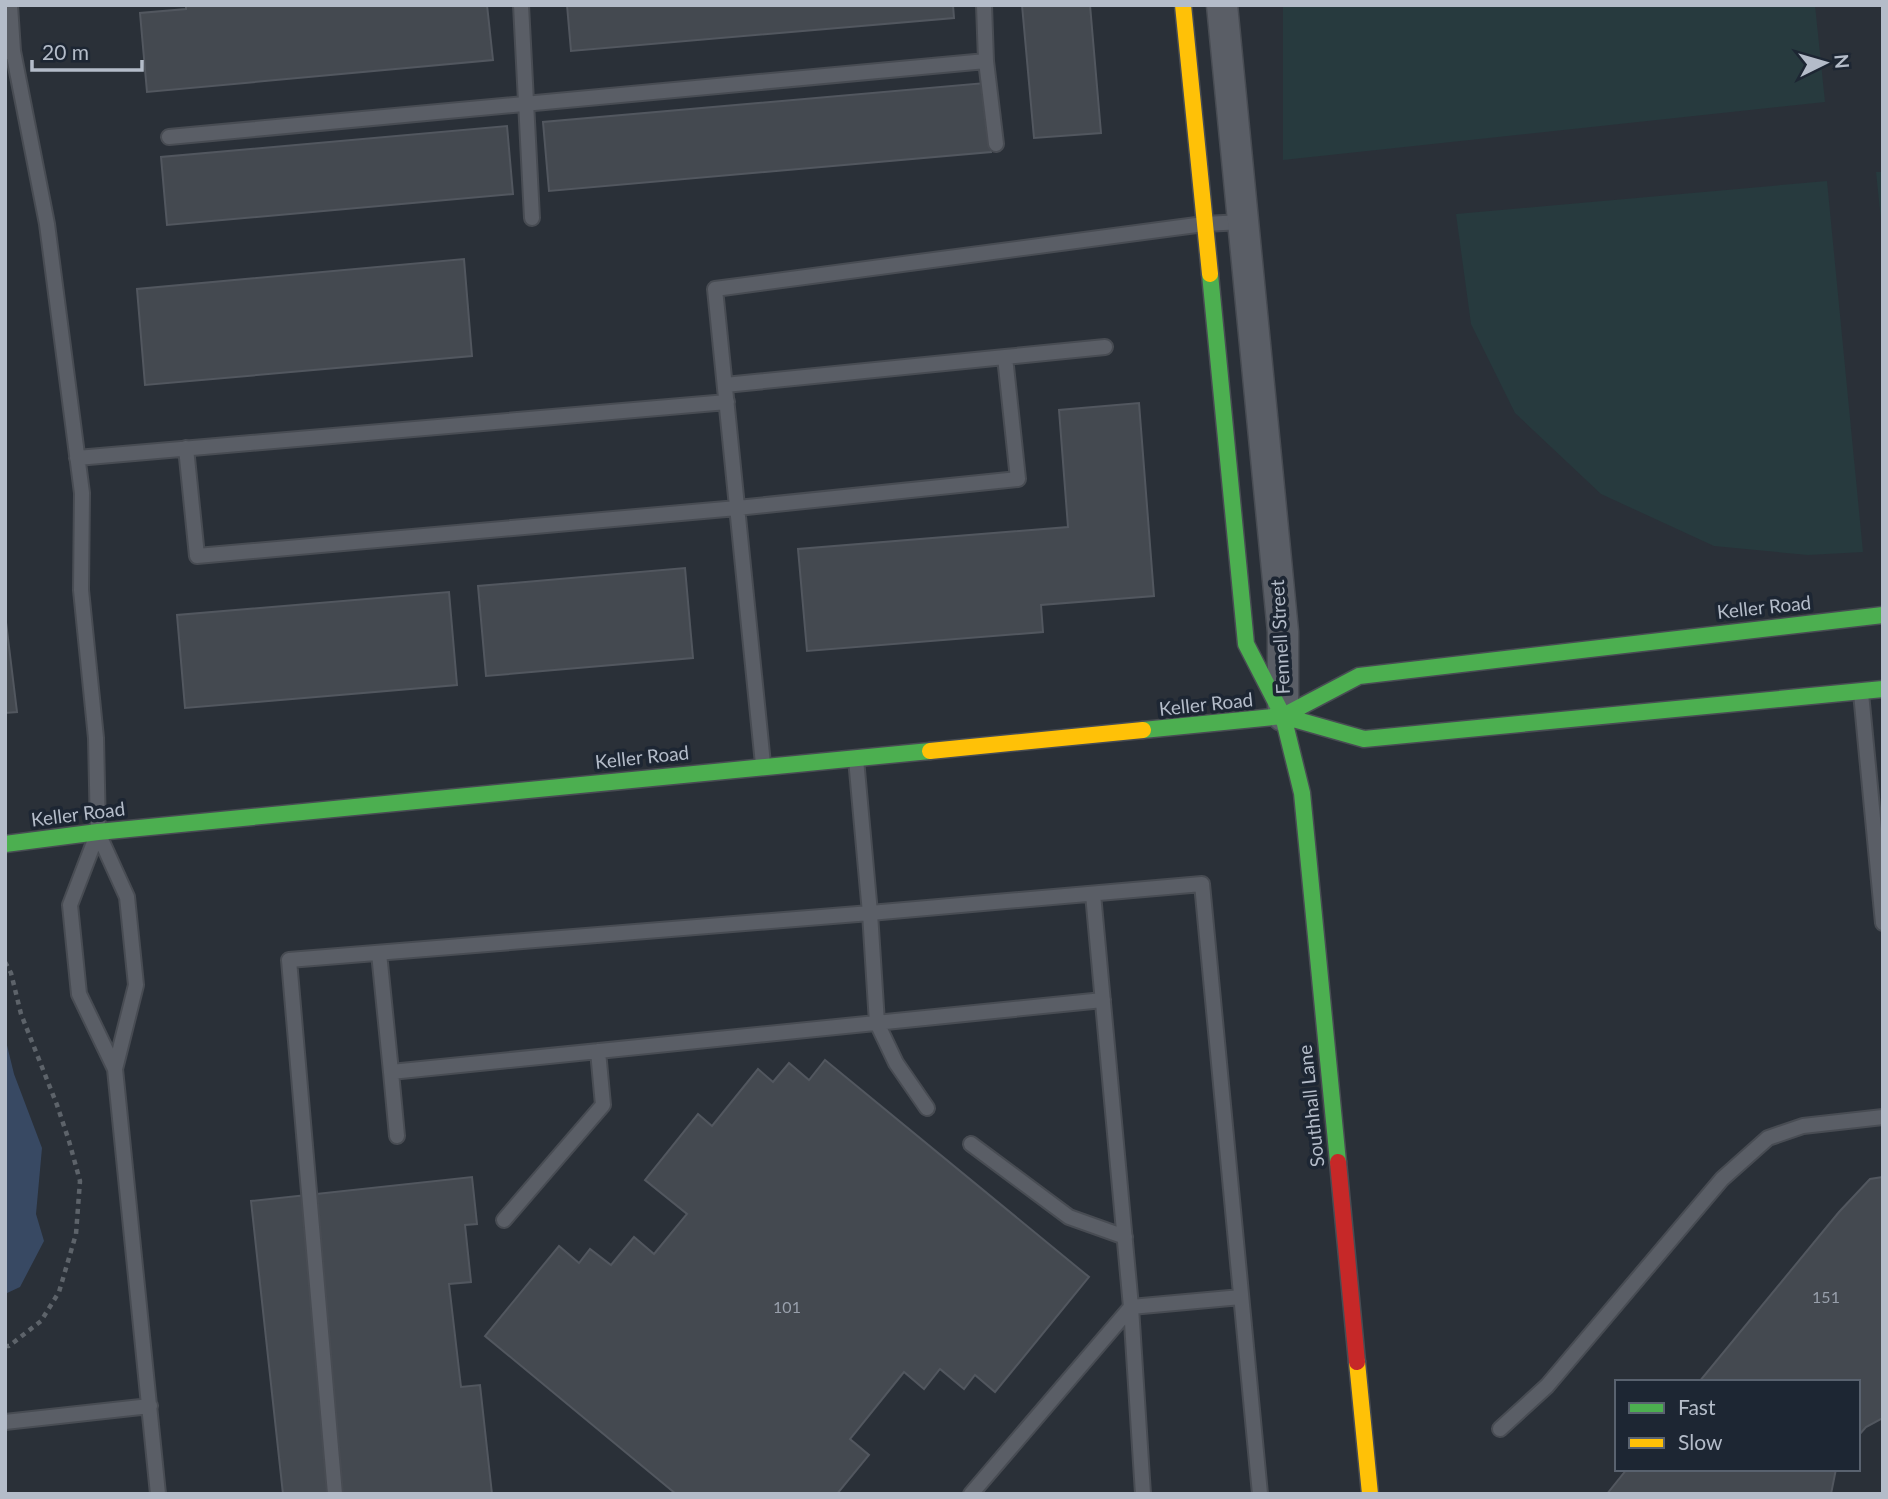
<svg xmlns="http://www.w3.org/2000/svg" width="1888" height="1499" font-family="Lato,sans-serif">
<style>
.green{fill:#273a3e}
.water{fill:#384963}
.building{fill:#444950;stroke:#52575f;stroke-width:2}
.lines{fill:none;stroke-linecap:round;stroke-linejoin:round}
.lane-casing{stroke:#484c53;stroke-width:18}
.street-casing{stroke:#484c53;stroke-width:33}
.fast-casing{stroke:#484c53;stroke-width:19}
.slow-casing{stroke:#484c53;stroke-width:19}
.jam-casing{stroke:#484c53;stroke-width:19}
.path{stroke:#5d636a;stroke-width:4.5;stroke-dasharray:5 5;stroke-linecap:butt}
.lane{stroke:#5a5e66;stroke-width:14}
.street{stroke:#5a5e66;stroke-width:30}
.fast{stroke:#4caf50;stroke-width:16}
.slow{stroke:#ffc107;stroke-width:16}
.jam{stroke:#c62828;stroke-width:16}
.labels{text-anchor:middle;stroke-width:7;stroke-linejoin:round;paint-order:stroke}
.number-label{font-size:16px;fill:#989fab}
.street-label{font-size:19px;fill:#b4bcc9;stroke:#1d2633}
</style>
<rect width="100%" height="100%" fill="#2a3038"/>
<path class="green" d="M1815,5L1825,102L1283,160V5Z
M1876,172H1883V239Z
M1827,181L1863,552L1808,555L1714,546L1601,494L1515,413L1471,324L1456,214Z"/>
<path class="water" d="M5,1037L14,1074L42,1148L36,1214L44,1241L20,1287L5,1294Z"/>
<path class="building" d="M186,5H487L493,60L147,92L140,13L186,9Z
M567,5H953L954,18L571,51Z
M1022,5H1090L1101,133L1034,138Z
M985,83L991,152L549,191L543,122Z
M507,126L513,194L167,225L161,157Z
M464,259L472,356L145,385L137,289Z
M1139,403L1154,596L1041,605L1043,632L807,651L798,549L1068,527L1059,410Z
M685,568L693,658L486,676L478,586Z
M449,592L457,685L185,708L177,615Z
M5,614L17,712L5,713Z
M825,1060L1089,1277L995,1392L975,1375L964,1389L940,1369L924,1389L904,1372L850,1439L869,1455L837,1494H676L485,1336L559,1246L579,1263L590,1249L611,1265L634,1237L654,1254L687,1214L645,1180L698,1114L712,1126L758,1069L773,1082L789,1063L809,1080Z
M472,1177L477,1224L465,1225L471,1282L449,1284L461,1387L480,1385L492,1494H283L251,1201Z
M1883,1177V1418L1866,1427L1858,1436V1382H1699L1839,1212L1870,1179Z
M1627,1469H1836L1831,1494H1607Z"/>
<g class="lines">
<defs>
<path id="lane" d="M10,5L13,51
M521,5L532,218
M984,5L986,61L996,144
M5,52L13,51L47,224L82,493L81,590L96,738L98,832L70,905L79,994L115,1069
M169,137L986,61
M1005,357L1105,347
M186,448L197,556L737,508L1018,479L1005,357L725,385
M77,458L727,402
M1861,693L1883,923
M856,759L870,913L877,1023L896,1063L927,1108
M763,764L715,289L1204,224L1243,222
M98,833L127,897L136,985L115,1069L158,1494
M1093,894L1131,1307L1143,1494
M379,953L391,1072
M397,1136L391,1072L1103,1000
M971,1144L1069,1217L1125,1237
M504,1220L603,1105L598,1051
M5,1422L150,1406
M1500,1429L1547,1386L1722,1179L1768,1138L1803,1126L1883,1117
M335,1494L289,960L870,913L1202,884L1260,1494
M971,1494L1131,1307L1241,1297"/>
<path id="street" d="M1222,5L1283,632V716"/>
<path id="fast" d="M1210,274L1246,644L1283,716L1302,793L1338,1162
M1283,716L1364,739L1883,689
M1143,730L1283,716L1359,676L1883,615
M5,844L98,832L930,751"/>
<path id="slow" d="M1183,5L1210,274
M930,751L1143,730
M1357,1362L1370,1494"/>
<path id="jam" d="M1338,1162L1357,1362"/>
</defs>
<use href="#lane" class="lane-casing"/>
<use href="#street" class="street-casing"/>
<use href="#fast" class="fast-casing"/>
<use href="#slow" class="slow-casing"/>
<use href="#jam" class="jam-casing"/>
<path class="path" d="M5,962L11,973L21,1014L57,1105L69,1141L80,1181L76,1234L59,1292L41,1321L9,1346H5"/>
<use href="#lane" class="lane"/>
<use href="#street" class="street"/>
<use href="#fast" class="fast"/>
<use href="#slow" class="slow"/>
<use href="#jam" class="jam"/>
</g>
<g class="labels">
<g class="number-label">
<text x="1826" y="1303">151</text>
<text x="787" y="1313">101</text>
</g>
<g class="street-label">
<text transform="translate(1764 607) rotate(-6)" y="7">Keller Road</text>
<text transform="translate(1280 637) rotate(-93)" y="7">Fennell Street</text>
<text transform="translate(1206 704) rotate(-6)" y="7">Keller Road</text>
<text transform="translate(642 757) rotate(-6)" y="7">Keller Road</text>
<text transform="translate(78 814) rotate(-7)" y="7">Keller Road</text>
<text transform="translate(1311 1106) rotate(-96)" y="7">Southhall Lane</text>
</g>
</g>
<rect width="1888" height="1499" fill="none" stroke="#b4bcc9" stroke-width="14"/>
<rect x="1615" y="1380" width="245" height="91" fill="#1d2633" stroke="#59626f" stroke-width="2"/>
<rect x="1629" y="1403" width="35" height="10" fill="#4caf50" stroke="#59626f" stroke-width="2"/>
<text x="1678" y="1415" font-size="21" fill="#b4bcc9">Fast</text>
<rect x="1629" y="1438" width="35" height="10" fill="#ffc107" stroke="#59626f" stroke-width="2"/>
<text x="1678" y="1450" font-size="21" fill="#b4bcc9">Slow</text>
<g transform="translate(1825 63) rotate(85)" stroke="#1d2633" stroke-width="5" paint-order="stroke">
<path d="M0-5L12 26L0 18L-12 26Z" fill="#b4bcc9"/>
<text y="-10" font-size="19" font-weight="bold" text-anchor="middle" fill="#b4bcc9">N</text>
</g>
<path d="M32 60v10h110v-10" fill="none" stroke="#b4bcc9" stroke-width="3.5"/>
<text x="42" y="60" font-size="21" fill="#b4bcc9" stroke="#1d2633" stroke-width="5" paint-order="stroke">20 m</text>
</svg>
